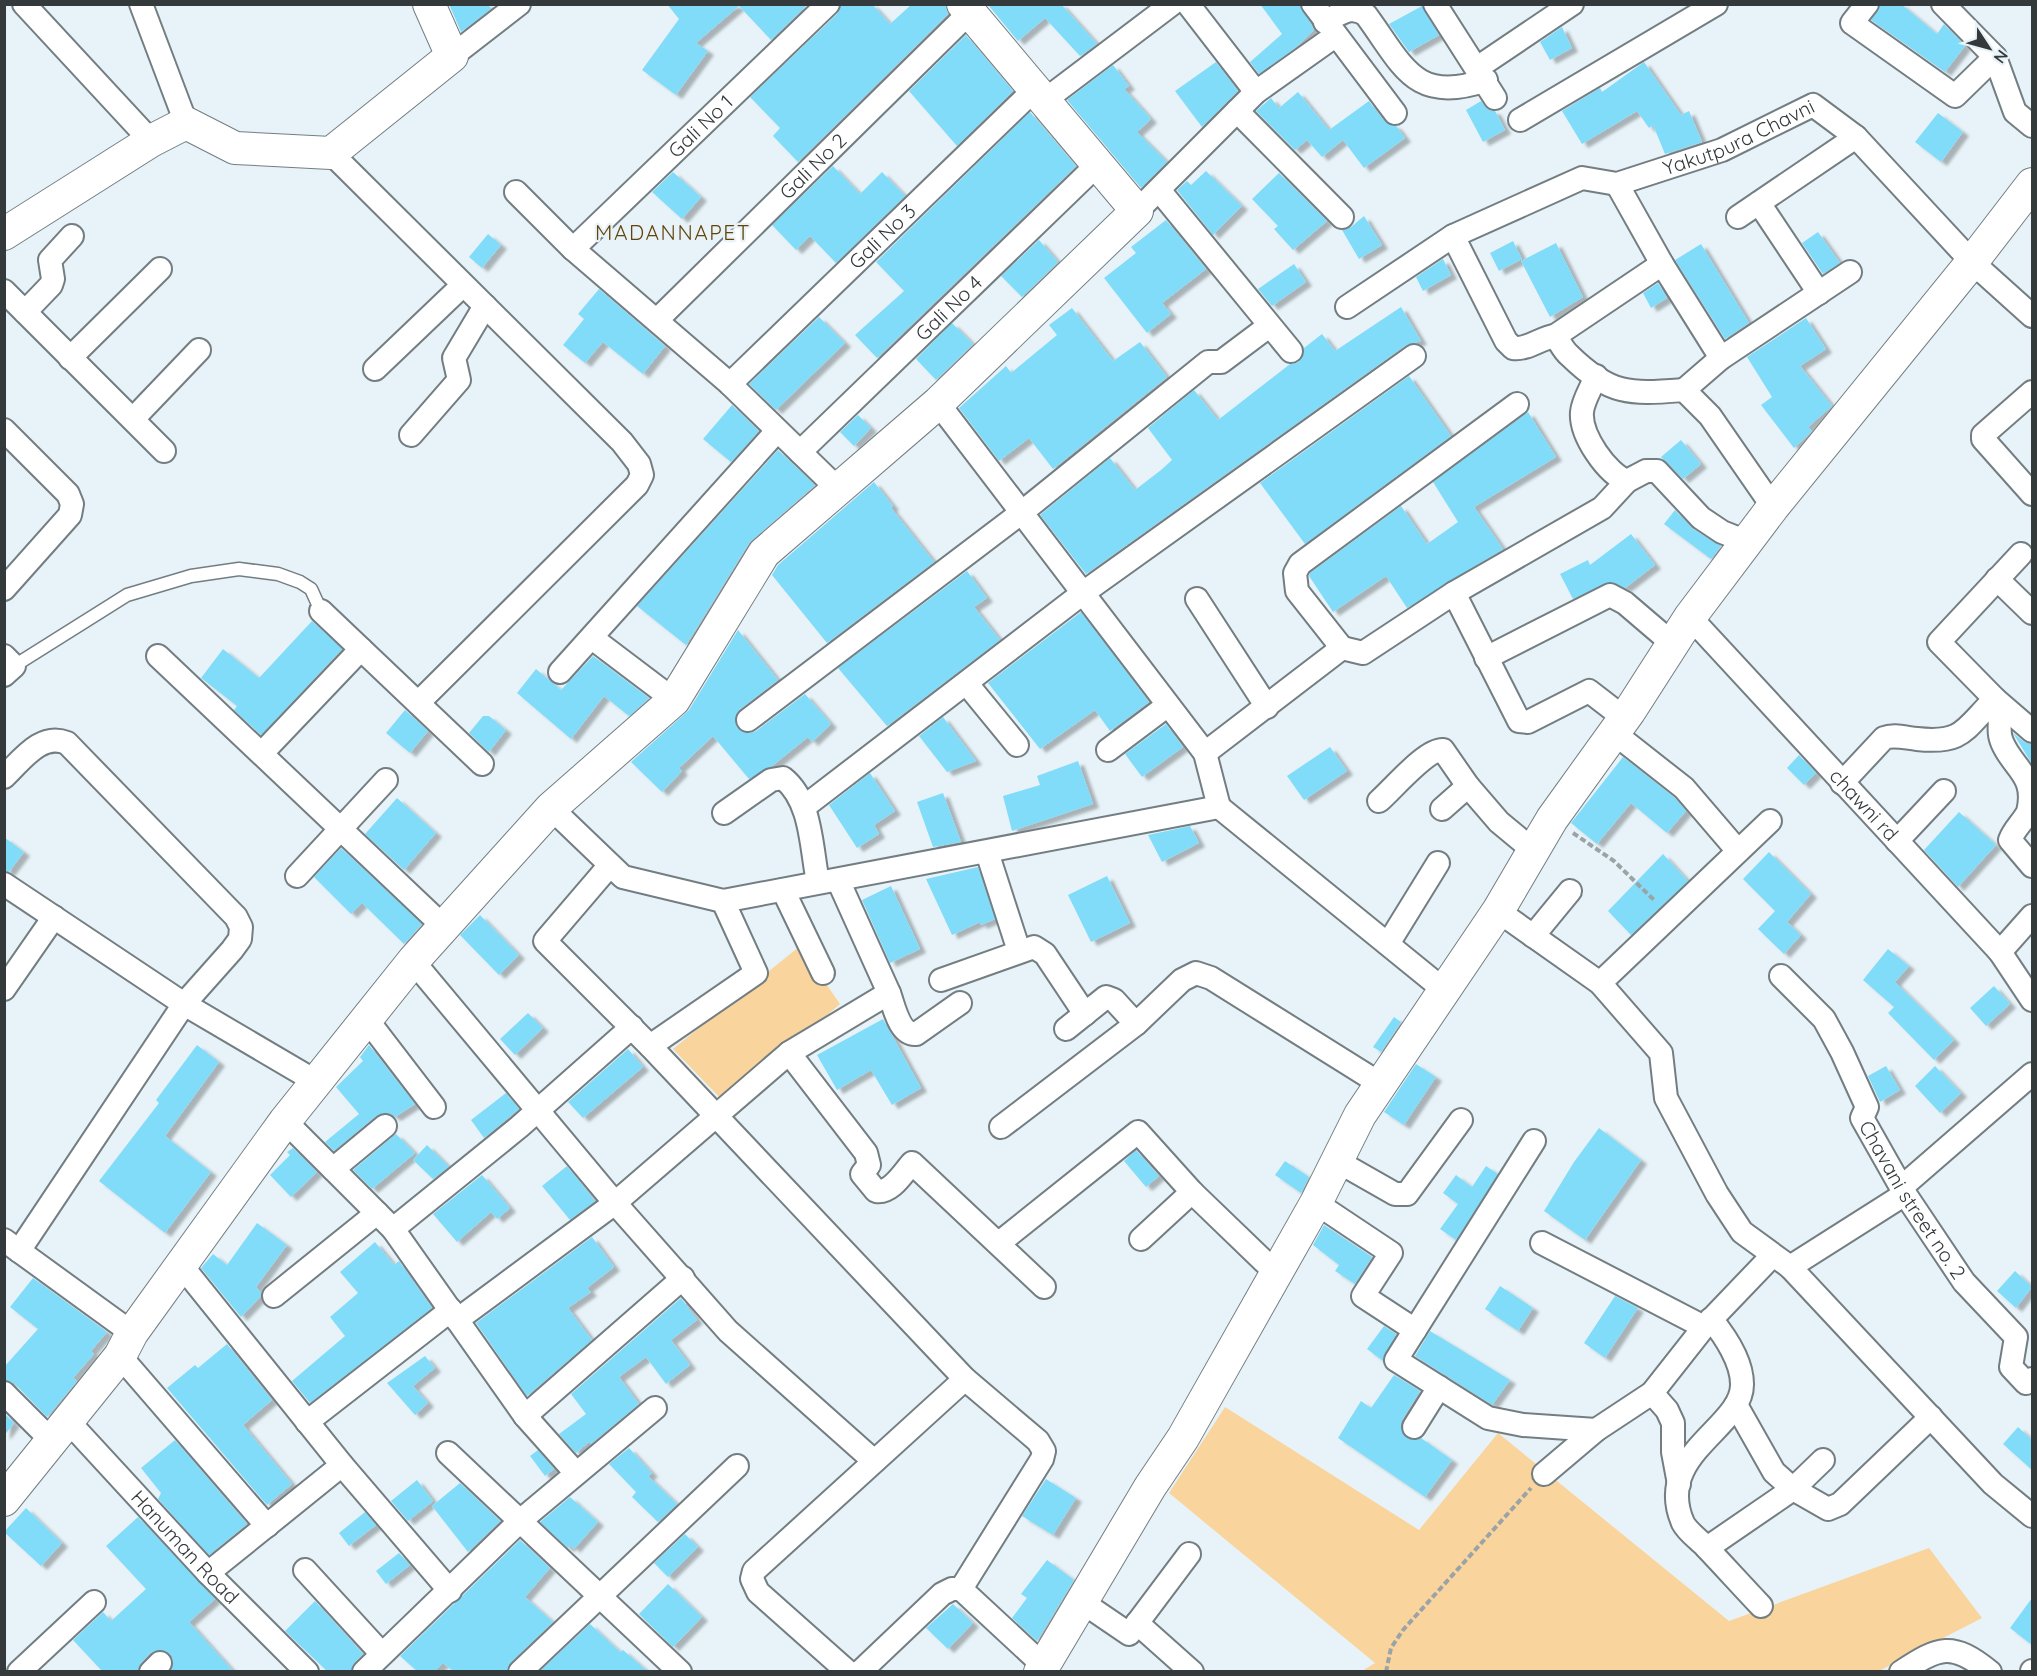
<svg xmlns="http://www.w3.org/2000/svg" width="2037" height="1676" font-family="Quicksand,sans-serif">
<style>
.green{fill:#fad49d}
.building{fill:#81dcfa;filter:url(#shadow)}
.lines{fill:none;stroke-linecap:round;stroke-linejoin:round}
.lane-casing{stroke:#737e82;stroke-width:15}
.street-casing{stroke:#737e82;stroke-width:26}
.secondary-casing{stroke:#737e82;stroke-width:34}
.path{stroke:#9aa3a6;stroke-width:4;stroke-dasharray:6 3;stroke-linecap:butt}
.lane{stroke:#fff;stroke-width:12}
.street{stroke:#fff;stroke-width:22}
.secondary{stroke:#fff;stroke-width:32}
.labels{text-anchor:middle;stroke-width:4.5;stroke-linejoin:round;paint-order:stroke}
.street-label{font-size:20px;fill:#34393b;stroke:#e7f3f8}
.neighbourhood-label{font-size:21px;letter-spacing:1.5px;fill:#62430a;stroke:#e7f3f8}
</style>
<defs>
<filter id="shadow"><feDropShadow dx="6" dy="4" stdDeviation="1.5" flood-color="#0004"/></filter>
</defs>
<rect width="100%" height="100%" fill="#e7f3f8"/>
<path class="green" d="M800,946L840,1004L725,1103L673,1049Z
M1225,1407L1419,1530L1498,1433L1729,1621L1929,1548L1982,1618L1879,1671H1362L1375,1663L1169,1493Z"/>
<path class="building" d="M449,4H488L491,9L461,32Z
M667,4H808L771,40L739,6L696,43L708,51L676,95L642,70L679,19Z
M841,4H872L890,24L912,4H945L948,14L798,162L773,136L780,128L750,97L837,14Z
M991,4H1061L1097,44L1080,56L1045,18L1018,41L989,6Z
M1260,4H1300L1314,30L1295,48L1259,74L1250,62L1282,34Z
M1880,4H1901L1937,34L1944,24L1965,46L1945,72L1871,20Z
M1422,6L1439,35L1409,52L1389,24Z
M1562,27L1572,48L1550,60L1540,42Z
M966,35L1013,91L957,146L909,91Z
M1216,62L1238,91L1202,127L1175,91Z
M1644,62L1681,115L1689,111L1702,142L1665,154L1653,125L1649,128L1637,111L1582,144L1562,111L1600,88L1602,92Z
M1113,65L1129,86L1124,89L1151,119L1137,132L1167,162L1141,188L1067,100Z
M1298,92L1329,130L1369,101L1384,121L1396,126L1405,138L1364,168L1343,140L1322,157L1307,140L1295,150L1256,111L1271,98L1279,108Z
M1481,101L1488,110L1495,111L1505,130L1483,142L1466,110Z
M1030,112L1076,166L877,358L855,335L904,291L876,262Z
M1938,113L1963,132L1941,162L1915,142Z
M833,166L860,194L882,172L905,196L836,263L810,236L796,250L772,225Z
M1206,171L1242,206L1213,235L1177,190L1187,181L1191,185Z
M673,172L701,197L682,219L652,192Z
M1279,173L1327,221L1293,250L1274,229L1278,226L1252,199Z
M1364,216L1382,245L1359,259L1342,230L1351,227Z
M1166,220L1206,269L1162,303L1171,314L1147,333L1104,278L1136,253L1131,247Z
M1818,232L1840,263L1823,274L1802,243Z
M488,234L501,245L482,268L469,257Z
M1039,240L1058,262L1022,297L1001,276Z
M1513,241L1522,259L1499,271L1490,253Z
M1556,243L1583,297L1550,317L1521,261Z
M1701,244L1749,323L1725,339L1675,260Z
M1443,259L1451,275L1423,291L1416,277Z
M1294,264L1306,282L1272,306L1258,289Z
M1658,283L1667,298L1651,308L1643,293Z
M599,289L665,346L643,374L603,342L585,363L563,345L584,319L578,314Z
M1401,307L1421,341L1406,345L1086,574L1040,515L1110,458L1135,490L1161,470L1172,460L1148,428L1194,390L1218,420L1290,364L1299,362L1304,348L1322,334L1335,351Z
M1072,308L1113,361L1140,342L1167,377L1053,469L1029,438L999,461L959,408L1006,366L1011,373L1057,335L1049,325Z
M819,317L845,343L776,410L749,384Z
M1806,318L1826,349L1800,366L1832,406L1808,427L1812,431L1794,448L1761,405L1772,397L1747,357Z
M952,323L973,344L936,380L916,359Z
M1409,376L1451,436L1305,544L1260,483Z
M732,405L759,431L731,462L703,439Z
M1528,412L1556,457L1474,507L1503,549L1407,608L1386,576L1333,612L1309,576L1310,573L1401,506L1427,544L1458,522L1433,482Z
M858,415L871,428L854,446L840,432Z
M1681,440L1701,464L1683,479L1661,457Z
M778,450L815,485L749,543L686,645L637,606Z
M874,482L893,506L891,508L934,562L827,643L772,575L778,565Z
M1675,510L1693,529L1721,546L1711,559L1664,524Z
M1631,534L1655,565L1625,588L1610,582L1573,599L1560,574L1588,560L1590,565Z
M967,571L987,598L974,607L1000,640L887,726L838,668Z
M1081,612L1149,702L1110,731L1095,710L1040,749L988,683Z
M312,621L342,649L261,735L234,710L237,706L201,678L223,649L259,678Z
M738,630L778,680L739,710L735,721L738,729L749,733L756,731L805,694L831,724L812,742L808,737L772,766L749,779L713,736L679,768L682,771L662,792L631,762L689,710Z
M593,656L649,698L629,716L604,696L571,739L517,693L536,669L561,690Z
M405,710L428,731L410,753L386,733Z
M483,716H489L506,730L489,752L469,733Z
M943,717L976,761L947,772L919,736Z
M1166,724L1183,747L1142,777L1125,754Z
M2013,733L2024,742L2032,744V764Z
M1330,747L1347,771L1304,800L1287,776Z
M1799,755L1816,773L1804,785L1787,768Z
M1623,757L1675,798L1686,811L1667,833L1631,803L1597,844L1571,823Z
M1078,761L1093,804L1012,831L1003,796L1040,785L1037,776Z
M870,773L895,811L874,825L879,834L857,848L829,805Z
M943,793L961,842L933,847L917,802Z
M397,798L436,833L404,870L365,834Z
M1959,812L1996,845L1958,887L1924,850Z
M1190,826L1199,843L1162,862L1148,835Z
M4,837L24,852L9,872L4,871Z
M341,848L422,924L404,944L362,903L351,914L314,877Z
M1769,852L1811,894L1787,922L1801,935L1784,954L1758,929L1775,911L1743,879Z
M1663,854L1688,881L1631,935L1608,911Z
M978,867L995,919L981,925L980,922L952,935L926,879Z
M1107,876L1130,923L1091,942L1068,895Z
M891,886L920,949L890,963L862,900Z
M480,915L519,955L499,975L460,935Z
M1888,949L1909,966L1895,982L1954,1040L1934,1060L1888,1013L1894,1007L1863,980Z
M1994,986L2010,1004L1986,1026L1970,1008Z
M528,1013L543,1028L515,1055L500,1039Z
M1394,1017L1401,1022L1381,1052L1373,1047Z
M883,1019L921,1088L892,1105L871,1070L837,1090L817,1055Z
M197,1045L219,1062L165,1136L211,1172L165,1233L99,1181L159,1103L156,1100Z
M369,1045L415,1104L395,1117L389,1113L377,1115L334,1151L325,1142L359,1114L336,1087L363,1061L360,1057Z
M628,1049L643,1067L583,1118L568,1102Z
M1416,1064L1436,1077L1404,1125L1384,1112Z
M1886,1066L1900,1090L1880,1102L1868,1076Z
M1935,1066L1961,1093L1940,1113L1915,1086Z
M506,1093L519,1109L484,1138L471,1120Z
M1599,1128L1641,1160L1585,1240L1544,1211L1574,1162Z
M396,1134L415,1153L372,1189L353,1170Z
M427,1145L449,1167L433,1179L413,1160Z
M293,1148L317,1172L291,1197L270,1175L290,1155L287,1152Z
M1136,1150L1159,1176L1146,1187L1124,1161Z
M1285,1161L1309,1177L1301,1193L1275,1175Z
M567,1166L595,1201L570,1220L542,1186Z
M1486,1166L1498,1174L1456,1240L1440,1229L1458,1204L1443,1193L1456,1175L1472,1187Z
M482,1175L510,1208L497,1219L491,1212L457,1242L433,1214Z
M257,1223L287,1245L256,1287L261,1293V1296L241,1317L201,1268L213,1254L227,1265Z
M1324,1225L1372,1257L1355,1284L1335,1271L1339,1265L1313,1245Z
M592,1237L614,1267L587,1288L591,1292L568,1308L592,1340L527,1396L476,1323Z
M375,1242L394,1265L399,1261L432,1308L310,1403L292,1381L345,1336L330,1317L358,1293L340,1272Z
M2015,1271L2032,1287L2016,1308L1997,1291Z
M33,1278L107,1332L91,1351L94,1354L73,1378L77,1381L47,1417L14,1383L4,1380V1367L38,1329L10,1307Z
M1500,1286L1533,1308L1518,1331L1485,1309Z
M1615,1296L1638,1308L1605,1358L1584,1343Z
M681,1298L697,1320L671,1340L690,1365L666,1384L646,1357L619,1377L639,1404L591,1444L589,1442L576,1453L559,1434L586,1414L571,1394Z
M1384,1326L1396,1334L1383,1361L1367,1349Z
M1430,1331L1510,1380L1492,1405L1415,1356Z
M227,1344L272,1400L243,1425L292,1484L267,1505L167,1388L195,1365L198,1368Z
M425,1356L435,1368L413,1386L428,1403L415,1415L387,1383Z
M1394,1375L1420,1391L1402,1420V1434L1413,1440L1421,1438L1452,1460L1425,1497L1338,1438L1361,1401L1371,1408Z
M4,1413L14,1423L4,1436Z
M2018,1427L2032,1440V1470L2003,1444Z
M175,1440L247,1524L209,1555L158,1499L161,1493L141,1468Z
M629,1448L652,1473L648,1476L677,1504L658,1522L632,1497L636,1492L609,1464Z
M538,1450L554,1469L545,1476L530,1456Z
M1046,1479L1076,1498L1053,1535L1022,1516Z
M417,1480L433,1501L408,1521L391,1501Z
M460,1483L500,1521L468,1552L432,1506Z
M570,1497L598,1522L574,1549L571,1545L568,1548L540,1522Z
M26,1508L62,1543L41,1566L4,1532Z
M365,1512L376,1525L349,1546L339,1533Z
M138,1517L215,1599L189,1622L233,1671H170L173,1659L163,1650L150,1653L141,1663L138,1671H102L73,1640L103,1612L111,1621L146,1589L106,1546Z
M685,1534L698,1547L668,1577L654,1563Z
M520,1540L550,1568L525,1597L553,1622L511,1662L507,1671H453L443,1663L435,1671H417L400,1656Z
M399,1553L410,1565L386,1584L376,1571Z
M1047,1560L1074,1580L1037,1641L1012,1618L1027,1598L1021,1594Z
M668,1584L702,1617L673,1647L639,1614Z
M2032,1598V1645L2010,1628Z
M315,1601L363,1654L354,1663L351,1671H327L285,1631Z
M953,1604L973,1623L948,1649L926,1628Z
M590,1624L620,1652L623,1650L647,1671H540Z"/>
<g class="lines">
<defs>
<path id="lane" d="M14,666L127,595L191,576L239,569L278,574L300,582L311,589L321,611"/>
<g id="street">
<path d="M24,4L151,141"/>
<path d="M141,4L186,123"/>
<path d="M1188,4L1256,92"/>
<path d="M1313,4L1395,113"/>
<path d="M1435,4L1495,98"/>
<path d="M1867,4L1852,23L1955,96L1995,57"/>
<path d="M1943,4L1995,57L2015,112L2032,126"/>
<path d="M1325,22C1340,14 1351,4 1366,15C1403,65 1414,105 1486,80"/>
<path d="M452,56L519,4"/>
<path d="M1477,68L1572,4"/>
<path d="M1045,100L1172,4"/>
<path d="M1237,111L1342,217"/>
<path d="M1520,120L1716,4"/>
<path d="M331,153L622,442L639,464L642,475L637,485L418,703"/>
<path d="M1617,184L1662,264L1721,358"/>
<path d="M1159,190L1291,351"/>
<path d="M516,192L573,249L730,384L838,489"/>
<path d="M1759,203L1819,293"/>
<path d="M1137,211L1256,92L1335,36"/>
<path d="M1738,217L1856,137"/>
<path d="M1453,236L1506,341L1513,348C1528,350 1540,338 1555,336C1560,342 1563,350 1569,355C1611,396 1630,394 1684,390"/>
<path id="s1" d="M573,249L828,4"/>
<path d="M4,291L164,451"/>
<path id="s2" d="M1347,307L1453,236L1582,178L1617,184L1722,150L1813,105L1856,137L1972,262L2032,316"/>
<path d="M25,312L51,285L53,279L50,260L72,236"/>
<path id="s3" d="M657,320L970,12"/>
<path d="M1555,336L1662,264"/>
<path d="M70,358L160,269"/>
<path d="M375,369L462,286"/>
<path d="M1596,376C1592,387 1583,400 1582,412C1580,435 1607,474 1627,481L1646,471H1657L1701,518L1722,532L1747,542"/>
<path id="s4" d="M730,384L1035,89"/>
<path d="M2032,392L1983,435V439L2032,494"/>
<path d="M938,403L1205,753L1219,807"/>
<path d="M133,419L199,350"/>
<path d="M4,430L68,494L72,504L70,515L4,589"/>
<path d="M411,435L459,380L454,358L485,306"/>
<path id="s5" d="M800,452L1098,164"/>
<path d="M1773,507L1710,416L1684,390L1721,358L1850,272"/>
<path d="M1997,579L2032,613"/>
<path d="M1454,593L1519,721L1528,722L1589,691L1624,718"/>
<path d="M1197,599L1267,707"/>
<path d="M321,611L482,764"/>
<path id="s6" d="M1690,617L2000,952L2032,1000"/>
<path d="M592,638L674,700"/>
<path d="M1342,648L1297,591L1295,573L1300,564L1517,404"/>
<path d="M4,656L14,666L4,675"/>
<path d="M158,656L444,927"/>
<path d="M1486,658L1610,595L1625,603L1673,644"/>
<path d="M560,672L777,431"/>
<path d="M967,684L1017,745"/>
<path d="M1995,699L1939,642L2021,554"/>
<path d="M1990,704C2007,721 1995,726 2002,742C2013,769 2037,775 2028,812C2023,822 2014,829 2010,840L2032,866"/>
<path d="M748,720L1021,513L1208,362H1221L1269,326"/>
<path d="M1614,733L1684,788L1738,851"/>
<path d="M1108,750L1168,705"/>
<path d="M262,753L361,649"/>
<path d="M1205,753L1342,648L1363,653L1454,593L1602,508L1627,481"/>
<path d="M4,777C22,760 41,732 67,743L236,917L241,927L240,939L232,950L184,1004L19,1251"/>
<path d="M1842,783L1884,738C1894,734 1906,738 1917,739C1964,744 1964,729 1995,699L2032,731"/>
<path d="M1379,801C1393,789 1426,749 1443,750L1468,786L1499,822L1534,851"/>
<path d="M804,807L1083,593L1414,356"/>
<path d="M551,808L623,877L723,901L1219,807L1444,990"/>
<path d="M1442,809L1468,786"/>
<path d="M724,813L771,780L783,778C812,801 811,848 818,882"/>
<path d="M1897,841L1944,791"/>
<path d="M987,852L1019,951"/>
<path d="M610,865L545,941L650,1046L965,1379L1038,1441L1044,1451L1042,1459L961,1589"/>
<path d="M297,876L386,780"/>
<path d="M4,884L184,1004L315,1081"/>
<path d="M783,890L823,973"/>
<path d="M1498,911L1600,983L1661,1053L1666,1098L1717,1194L1742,1232L1790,1267L1993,1484L2032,1516"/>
<path d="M1533,936L1570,891"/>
<path d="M1388,944L1438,863"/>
<path d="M2000,952L2032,916"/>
<path d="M413,961L615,1203L728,1331L874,1461"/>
<path id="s7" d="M1781,976L1824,1019L1842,1052L1867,1107L1862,1118L1905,1194L1964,1282L2016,1337L2011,1367L2026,1383L2032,1379"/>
<path d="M941,980L1034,947L1045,954L1085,1014"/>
<path d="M1600,983L1770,821"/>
<path d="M4,989L54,917"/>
<path d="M889,993C894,1006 899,1035 916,1034L960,1003"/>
<path d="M365,1017L434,1107"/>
<path d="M1066,1029L1106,997L1114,1000L1136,1024"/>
<path d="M650,1046L756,973L723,901"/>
<path d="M789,1053L866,1153L869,1165L862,1174L876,1191C891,1194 903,1173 912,1163L1044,1287"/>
<path d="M285,1121L393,1229"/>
<path d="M1001,1127L1136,1024L1182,980L1196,973L1211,978L1379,1083"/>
<path d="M1534,1141L1396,1360L1488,1418L1523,1425L1596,1430"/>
<path d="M1337,1161L1395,1194H1407L1461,1120"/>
<path d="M333,1169L385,1126"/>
<path d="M1903,1186L2032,1074"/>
<path d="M1316,1203L1391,1253L1363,1296L1415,1330"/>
<path d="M1141,1239L1192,1192"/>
<path d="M4,1240L132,1333"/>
<path d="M999,1243L1138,1132L1192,1192L1276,1273"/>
<path d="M1542,1243L1704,1327"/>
<path d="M182,1266L342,1465L450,1591"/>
<path d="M1790,1267L1905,1194"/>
<path d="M274,1296L377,1213"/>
<path d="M1711,1319C1725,1336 1742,1362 1742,1384C1743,1428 1653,1454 1683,1523C1687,1531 1698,1539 1705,1546C1724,1566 1742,1586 1761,1606"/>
<path d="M457,1320L615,1203L789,1053L889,993L838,880"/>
<path d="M120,1356L267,1526"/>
<path d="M4,1393L52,1441"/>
<path d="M1652,1393L1667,1410L1673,1423V1452L1679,1484"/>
<path d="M1736,1405L1774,1472L1793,1489L1823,1460"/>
<path d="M525,1416L683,1278"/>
<path id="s8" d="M68,1421L208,1573L307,1672"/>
<path d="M307,1422L451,1310"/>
<path d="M1414,1427L1439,1387"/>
<path d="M448,1453L680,1672"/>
<path d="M575,1472L525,1416L393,1229L519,1127L632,1027"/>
<path d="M1544,1474L1596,1430L1652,1393L1704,1327L1772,1256"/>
<path d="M1707,1548L1793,1489L1828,1509L1840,1504L1931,1417"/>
<path d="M305,1570L381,1653"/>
<path d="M208,1573L342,1465"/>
<path d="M1082,1602L1129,1634L1189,1554"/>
<path d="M1137,1623L1192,1672"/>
<path d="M19,1672L94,1602"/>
<path d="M151,1672L160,1663"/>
<path d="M364,1672L520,1521L655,1408"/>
<path d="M520,1672L737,1466"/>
<path d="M848,1672L758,1592L752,1579L754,1571L965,1379"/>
<path d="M860,1672L942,1594L952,1589H961L1044,1666"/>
<path d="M1901,1672C1939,1647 1952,1641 1990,1672"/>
<path d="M2032,1672V1671"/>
</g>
<path id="secondary" d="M4,234L151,141L186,123L235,148L331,153L452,56L429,4
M4,1500L120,1356L132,1333L285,1121L413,961L551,808L674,700L764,553L938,403L1137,211L963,4
M1040,1672L1150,1487L1183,1438L1316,1203L1360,1115L1498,911L1552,819L1629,712L1690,617L1773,507L1972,262L2032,184"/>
</defs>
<use href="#lane" class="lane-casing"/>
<use href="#street" class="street-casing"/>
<use href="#secondary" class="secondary-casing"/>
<path class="path" d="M1573,833L1614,861L1655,901
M1386,1672L1391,1648L1403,1630L1531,1488"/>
<use href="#lane" class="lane"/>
<use href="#street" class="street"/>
<use href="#secondary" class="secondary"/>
</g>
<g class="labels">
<g class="street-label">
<text dy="7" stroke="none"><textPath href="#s1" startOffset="177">Gali No 1</textPath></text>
<text dy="7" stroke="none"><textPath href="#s2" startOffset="435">Yakutpura Chavni</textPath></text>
<text dy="7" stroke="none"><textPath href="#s3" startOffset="219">Gali No 2</textPath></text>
<text dy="7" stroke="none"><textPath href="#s4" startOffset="212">Gali No 3</textPath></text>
<text dy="7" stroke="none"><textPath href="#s5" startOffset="207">Gali No 4</textPath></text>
<text dy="7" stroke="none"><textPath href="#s6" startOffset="256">chawni rd</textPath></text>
<text dy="7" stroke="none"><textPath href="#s7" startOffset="267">Chavani street no. 2</textPath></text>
<text dy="7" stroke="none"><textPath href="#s8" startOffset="172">Hanuman Road</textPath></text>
</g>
<g class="neighbourhood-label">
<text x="673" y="240">MADANNAPET</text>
</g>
</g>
<rect width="2037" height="1676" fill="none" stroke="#34393b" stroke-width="12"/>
<g transform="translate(1989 48) rotate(126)" stroke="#e7f3f8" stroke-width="4.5" paint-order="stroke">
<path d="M0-4.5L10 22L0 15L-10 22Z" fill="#34393b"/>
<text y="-9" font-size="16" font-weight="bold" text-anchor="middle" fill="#34393b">N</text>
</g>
</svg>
